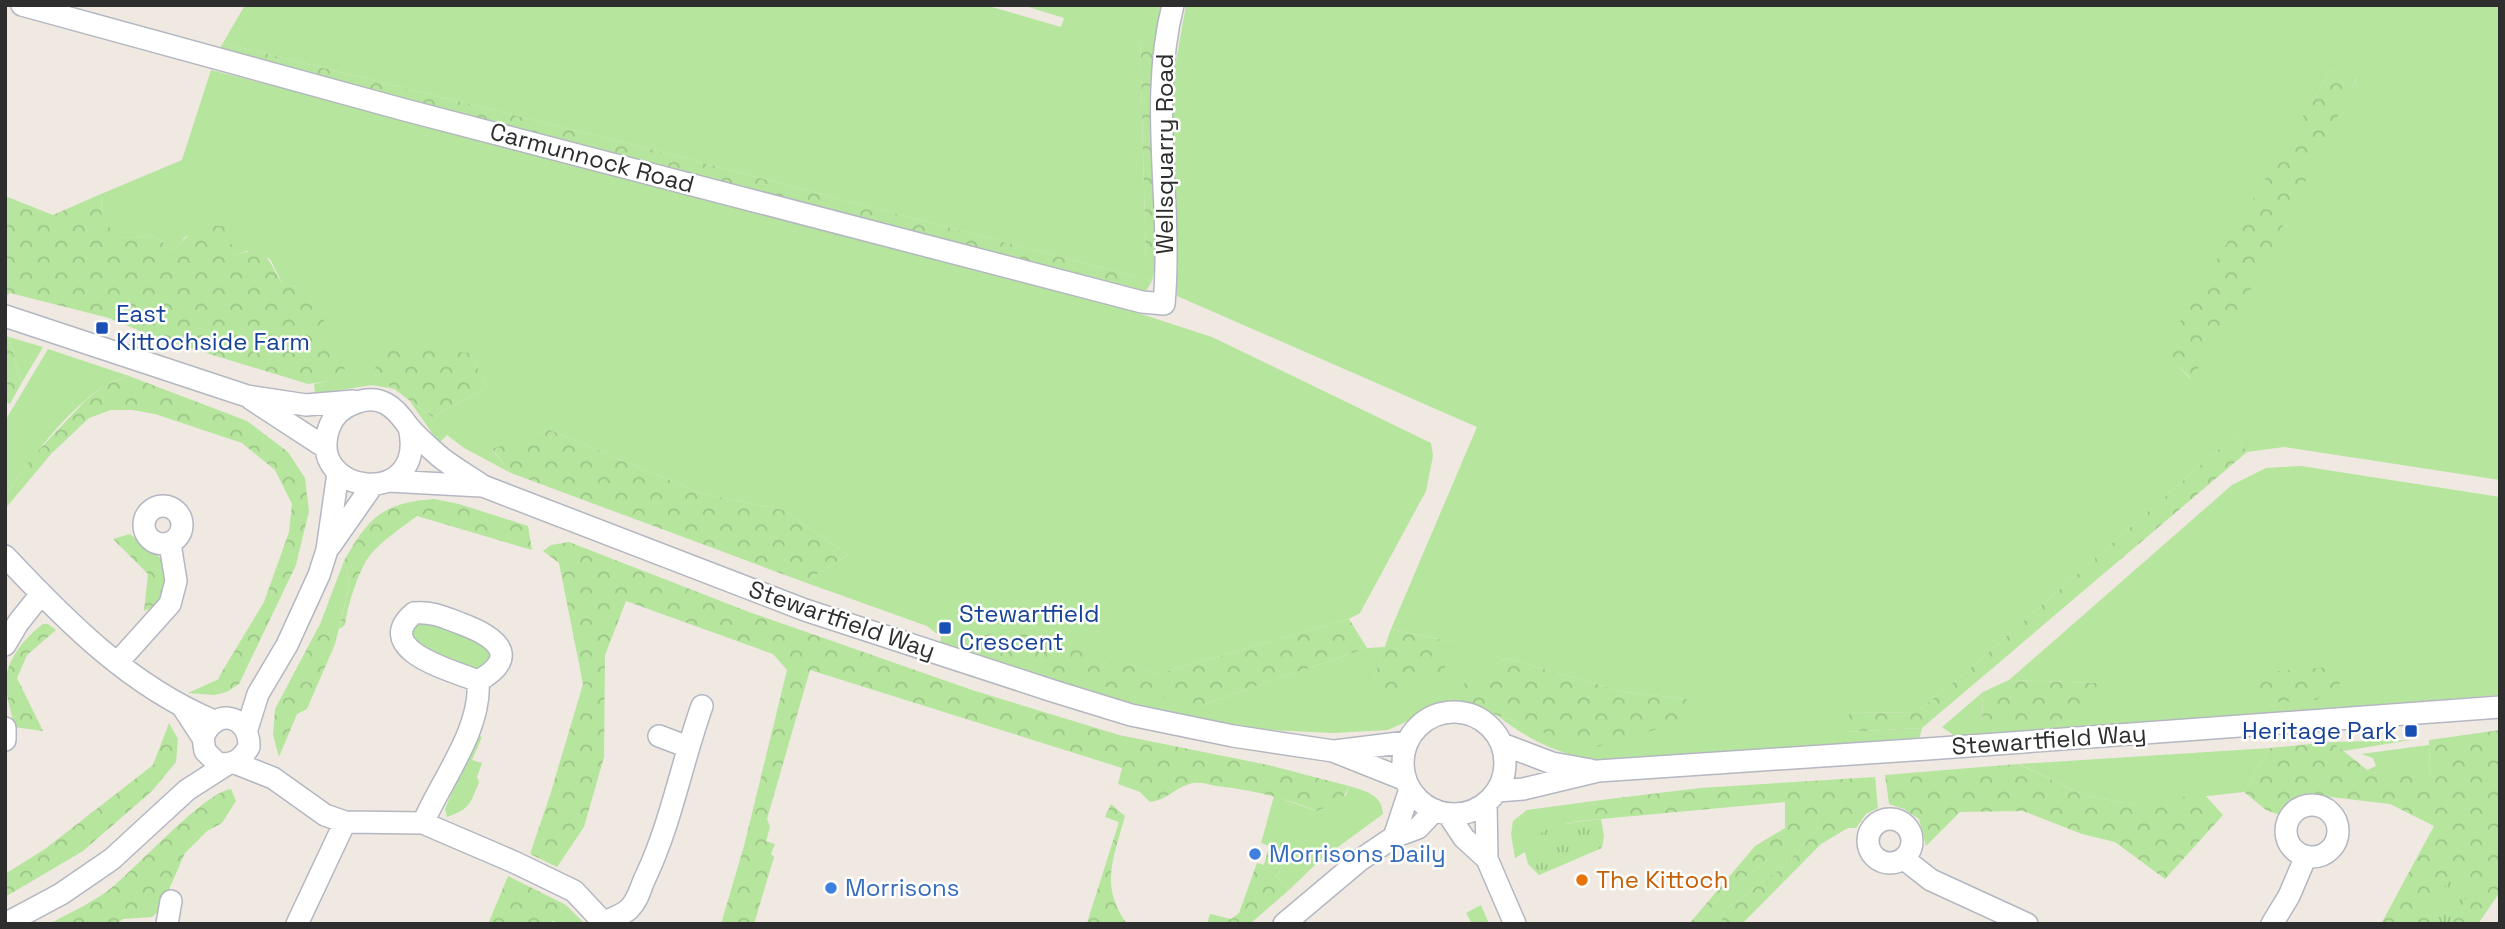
<svg xmlns="http://www.w3.org/2000/svg" width="2505" height="929" font-family="'Space Grotesk',sans-serif">
<style>
.grass{fill:#b6e59e;fill-rule:evenodd}
.forest{fill:url(#forest-crowns)}
.park{fill:url(#park-tufts)}
.lines{fill:none;stroke-linecap:round;stroke-linejoin:round}
.minor-casing{stroke:#b4b7c1;stroke-width:24}
.minor{stroke:#fff;stroke-width:21}
.transit-dot{fill:#1a4fb4;stroke:#fff;stroke-width:2.5}
.shop-dot{fill:#3f7fe0;stroke:#fff;stroke-width:2.5}
.food-dot{fill:#e8710a;stroke:#fff;stroke-width:2.5}
.labels{text-anchor:middle;stroke-width:5;stroke-linejoin:round;paint-order:stroke}
.street-label{font-size:24px;fill:#2e2e2e;stroke:#fff}
.transit-label{font-size:24px;fill:#164399;stroke:#fff;text-anchor:start}
.shop-label{font-size:24px;fill:#366cbe;stroke:#fff;text-anchor:start}
.food-label{font-size:24px;fill:#c56008;stroke:#fff;text-anchor:start}
</style>
<defs>
<pattern id="forest-crowns" width="20" height="18" patternUnits="userSpaceOnUse" patternTransform="scale(1.75)"><rect width="20" height="18" fill="#b6e59e"/><path d="M2 6a3 3 0 1 1 6 0M12 15a3 3 0 1 1 6 0" fill="none" stroke="#9dc588"/></pattern>
<pattern id="park-tufts" width="24" height="20" patternUnits="userSpaceOnUse" patternTransform="scale(1.75)"><rect width="24" height="20" fill="#b6e59e"/><path d="M3 7l-1-3M5 7V3M7 7l1-3M15 17l-1-3M17 17v-4M19 17l1-3" fill="none" stroke="#9dc588"/></pattern>
</defs>
<rect width="100%" height="100%" fill="#efe9e1"/>
<path class="grass" d="M245,5H985L1061,27L1064,18L1022,5H1164L1157,44L1140,37L1146,263L1155,268L1152,281L654,150L223,43Z
M1186,5H2500V480L2284,447L2247,452L2235,435L1967,671L1917,712L1849,713L1847,732L1922,728L1919,739L1620,761C1606,759 1590,760 1576,756C1547,749 1521,734 1498,716L1522,724L1687,699L1624,692L1506,658L1444,697L1460,703L1434,709L1388,730L1333,733L1270,730L1189,717L1100,695L940,645L941,637L927,626L804,582L848,555L784,510L700,493L550,430L492,450L511,473L464,448L447,435L439,443L409,400L432,417L488,387L469,353L374,374L395,389L372,385L315,394L314,384L343,378L307,290L282,283L270,259L247,251L235,255L186,236L175,250L151,235C121,240 123,241 102,219L101,194L182,160L211,70L667,187L1107,303L1212,337L1431,443L1433,456L1426,491L1360,613L1349,619L1157,674L975,611L1202,705L1367,648L1385,647L1373,681L1352,704L1452,642L1391,629L1477,427L1177,296L1172,84ZM2330,71L2357,79L2190,378L2163,352Z
M9,337L43,347L21,384Z
M48,349L129,376C121,379 111,381 104,386C66,411 31,458 5,496V421Z
M2301,466L2500,497V695L1956,737L1942,727L1983,692L1982,725L2098,683L2009,680L2232,485L2266,468Z
M344,561L350,583L335,644L319,627Z
M429,619L485,643L490,649L489,663L476,670L418,647L412,640L413,625Z
M219,679L215,689L227,692L214,695L188,693Z
M477,735L482,737L472,760L482,763L477,777L479,782C470,804 470,809 447,817L445,809Z
M2411,740L2343,751L2332,742Z
M2429,745L2430,779L2370,772L2367,770L2376,766L2373,758L2361,754Z
M2270,748L2244,792L2132,804L2086,796L2019,764Z
M1349,786C1365,791 1382,794 1383,814L1319,861L1289,890L1276,876L1287,858L1272,839L1269,846L1261,843L1274,796L1316,811L1346,795Z
M1601,800L1579,809V821C1560,824 1532,833 1525,852L1515,858L1511,834L1513,821L1527,810Z
M1819,820L1817,830L1784,866L1724,911L1720,924H1697L1728,889L1759,867L1811,821Z
M566,905L585,924H557L553,920Z
M1481,905L1489,924H1472L1466,913Z"/>
<path class="forest" d="M1140,36L1157,44L1155,268L1146,263Z
M223,43L654,150L1152,281L1146,291L218,51Z
M2330,71L2357,78L2246,299L2191,378L2162,352Z
M101,194L102,219C123,241 121,240 151,235L175,250C191,230 200,224 226,226L235,255C268,244 267,260 282,283L307,290L346,360L343,379L308,384L157,338L109,318L10,293L5,297V196L53,215Z
M5,336L9,337L21,384L10,404L5,402Z
M381,345L469,353L488,387L432,417L374,374Z
M129,376L247,421L288,452L305,478L309,511L296,565L239,684L227,692L215,689L220,675L264,602L289,532L292,504L275,470L242,443L155,414L132,410H111L89,418L51,454L5,509V496L33,456L86,400L106,384Z
M550,430L700,493L784,510L848,555L804,582L511,473L492,449Z
M2235,435L2247,452L1922,728L1846,732L1849,713L1917,712L1967,671Z
M434,499L459,504L528,526L532,550L417,516C401,528 384,539 371,554C359,568 347,607 345,625L339,629L350,583L344,561C369,517 382,503 434,499Z
M130,534L163,560L169,570L162,604L144,611L148,574L113,539Z
M569,542L749,612L972,690L1119,735L1268,765L1349,786C1343,803 1331,805 1316,811C1283,797 1251,790 1216,786C1207,784 1197,781 1189,784C1175,788 1165,801 1150,802L1140,792L1118,784L1122,768L810,670L767,819L770,827L766,841L775,844L771,854L774,857L754,924H721L744,846L787,670L773,654L626,601L605,655L604,757L584,827L557,867L530,854L551,792L583,684L559,563L543,551L551,545Z
M975,610L1157,674L1349,619L1367,648L1202,705L1051,676L986,650Z
M43,624H48L56,630L27,655L17,678L43,731L14,727C12,712 4,692 6,678C9,656 27,636 43,624Z
M319,626L335,644L307,709L297,714L279,757L273,735L275,709Z
M1391,629L1452,642L1444,671L1350,705L1373,681Z
M1506,658L1624,692L1687,699L1698,717L1586,750L1522,724L1443,697Z
M2342,666L2343,681L2316,700L2277,702L2257,687L2255,673Z
M2009,680L2098,683L2081,716L2040,723L1982,725L1983,692Z
M169,723L178,739L176,762L152,791L83,851L5,897V874L45,849L153,765Z
M2500,730V892L2478,924H2381L2434,826L2390,804L2314,795L2294,798L2280,815L2266,810L2244,792L2270,748L2332,742L2370,772L2430,778L2429,740Z
M2018,764L2086,796L2132,804L2204,794L2223,815L2165,879L2115,842L2082,834L2023,811L1960,812L1926,846L1919,819L1904,809L1889,804L1885,775Z
M1875,777L1878,808L1866,814L1856,828H1848L1821,844L1742,924H1720L1724,911L1784,866L1817,830L1819,820L1811,822L1759,867L1728,889L1697,924H1689L1755,846L1785,828V802L1579,821V809L1601,800L1700,788Z
M231,789L236,801L222,823L207,831L185,853L160,910L152,917L123,919L116,924H49C69,913 92,903 110,889C137,868 203,793 231,789Z
M1111,804L1125,816C1114,857 1099,886 1127,924L1087,923L1119,822L1105,817Z
M1271,839L1287,844V858L1276,876L1289,890L1250,924H1207L1210,914L1231,919L1239,913L1257,863L1264,865Z
M508,876L566,905L550,924H488Z"/>
<path class="park" d="M1601,819L1604,836L1602,848L1539,875L1528,864L1525,852C1535,824 1575,822 1601,819Z
M2456,868L2474,884L2451,924H2442L2429,912Z"/>
<g class="lines">
<defs>
<path id="minor" d="M22,5L405,110L1142,302L1164,304C1173,206 1148,103 1173,5
M5,316L247,396L306,405L353,401
M251,399L326,448
M409,427C429,510 305,496 329,428C333,416 343,407 355,403C380,393 395,407 408,426C416,436 429,447 439,456C452,467 469,476 483,486L805,610L1053,691L1131,715L1233,736L1333,751L1406,780
M389,481L481,486
M144 525a19 19 0 1 1 38 0a19 19 0 1 1-38 0Z
M330,546L372,486
M5,556C66,621 130,686 214,721
M5,645L18,623L41,594
M117,663L170,604L176,581L170,544
M184,709L203,738L205,751L217,763C233,766 241,760 249,747C250,714 214,707 203,738
M1403 763a51 51 0 1 1 102 0a51 51 0 1 1-102 0Z
M5,728V740
M247,729L258,694L287,645L319,575L327,550L338,473
M659,736L688,747
M1502,744L1552,763L1591,770
M1335,751L1407,742
M235,763L273,778L325,815L345,822L423,823L514,862L574,891L605,924
M1497,791L1523,789L1598,771L1927,749L2500,707
M1486,803L1487,859L1515,924
M2286 831a26 26 0 1 1 52 0a26 26 0 1 1-52 0Z
M1448,814L1464,838L1487,859
M1868 841a22 22 0 1 1 44 0a22 22 0 1 1-44 0Z
M423,823C442,779 482,729 478,681C454,671 370,650 414,613C432,611 446,618 462,624C494,636 523,656 478,681
M1394,837L1410,789
M1904,859L1931,880L2027,924
M605,922C613,918 623,915 629,909C639,899 640,888 646,876C671,823 682,762 702,706
M5,924L61,894L112,859L187,790L226,765
M167,924L171,901
M297,924L345,822
M1284,924L1360,860L1394,837L1418,828L1435,810
M2272,924L2289,896L2306,856"/>
</defs>
<use href="#minor" class="minor-casing"/>
<use href="#minor" class="minor"/>
</g>
<g class="transit-dot">
<rect x="95" y="321" width="14" height="14" rx="3.5"/>
<rect x="938" y="621" width="14" height="14" rx="3.5"/>
<rect x="2404" y="724" width="14" height="14" rx="3.5"/>
</g>
<g class="shop-dot">
<circle cx="1255" cy="854" r="7"/>
<circle cx="831" cy="888" r="7"/>
</g>
<circle class="food-dot" cx="1582" cy="880" r="7"/>
<g class="labels">
<g class="street-label">
<text transform="translate(1165 154) rotate(-90)" y="8">Wellsquarry Road</text>
<text transform="translate(592 158) rotate(15)" y="8">Carmunnock Road</text>
<text transform="translate(842 620) rotate(19)" y="8">Stewartfield Way</text>
<text transform="translate(2049 740) rotate(-4)" y="8">Stewartfield Way</text>
</g>
<g class="transit-label">
<text x="116" y="322">East<tspan x="116" dy="28">Kittochside Farm</tspan></text>
<text x="959" y="622">Stewartfield<tspan x="959" dy="28">Crescent</tspan></text>
<text x="2397" y="739" text-anchor="end">Heritage Park</text>
</g>
<g class="shop-label">
<text x="1269" y="862">Morrisons Daily</text>
<text x="845" y="896">Morrisons</text>
</g>
<g class="food-label">
<text x="1596" y="888">The Kittoch</text>
</g>
</g>
<rect width="2505" height="929" fill="none" stroke="#2e2e2e" stroke-width="14"/>
</svg>
